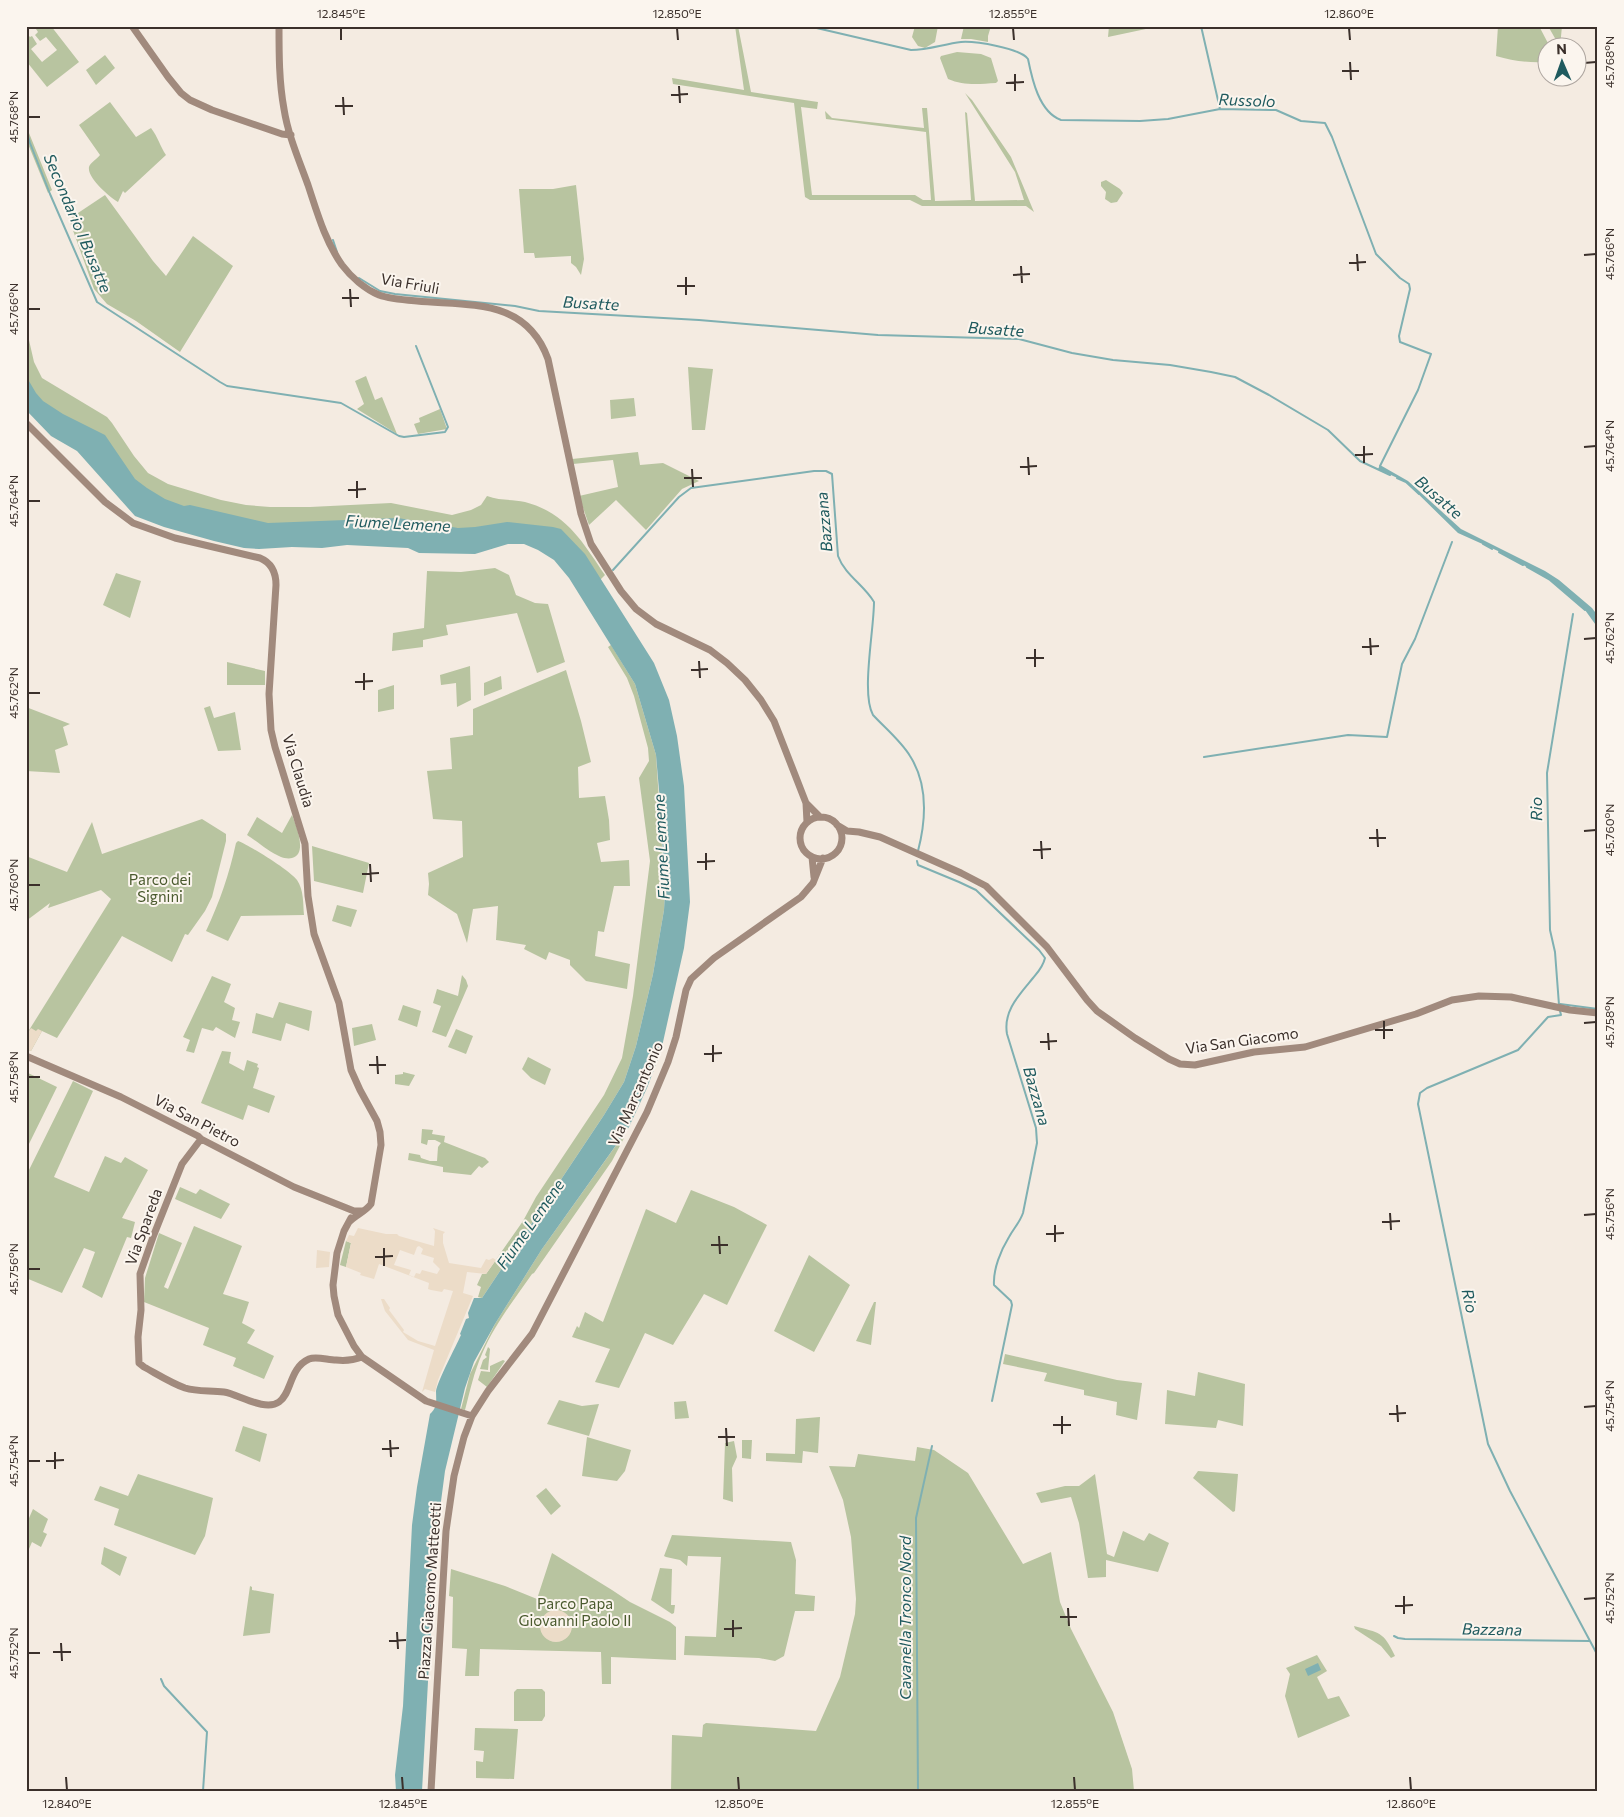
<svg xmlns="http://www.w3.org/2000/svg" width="1624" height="1817" font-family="Commissioner,sans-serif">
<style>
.green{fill:#b8c4a0}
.plaza{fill:#ecdcc8;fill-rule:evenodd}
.water{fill:#7fb0b2}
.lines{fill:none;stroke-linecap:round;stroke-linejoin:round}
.stream{stroke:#7fb0b2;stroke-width:2}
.secondary{stroke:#a18a7d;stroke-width:7}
.ticks{fill:none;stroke:#3b302b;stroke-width:2}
.labels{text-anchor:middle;stroke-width:4;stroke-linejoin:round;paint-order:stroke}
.street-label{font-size:15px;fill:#3b302b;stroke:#fbf5ee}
.park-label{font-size:15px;fill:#4a5a2e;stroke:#fbf5ee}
.water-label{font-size:16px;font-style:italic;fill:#1f5a5e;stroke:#fbf5ee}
.neatline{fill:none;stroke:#3b302b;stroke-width:2}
.ticks-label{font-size:12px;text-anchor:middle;fill:#3b302b}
</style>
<rect width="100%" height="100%" fill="#f4ebe1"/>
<path class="green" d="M34,26H51L79,62L47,87L27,62L26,72V33L30,37L32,36L37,44L31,49L42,62L57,50L46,37L40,41L35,35L38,32Z
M735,26H738L751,92L818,102L817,109L801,107L812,195H915L923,200H931L926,132L826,119L825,111L832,118L924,128L922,108H927L935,201L971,200L965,112L967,113L975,201L1024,200L1015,172L965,93L972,100L1011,157L1034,212L1026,206H922L910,200H810L805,197L794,103L673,84L672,78L744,90Z
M915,26H938L935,42L925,48L918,46L912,37Z
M964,26H991L988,36V42L971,39H961Z
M1109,26H1160L1108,37Z
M1498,26H1539L1550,47L1546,48V62C1529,63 1513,61 1496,56Z
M1548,26H1562L1560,47Z
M957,52L981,54L991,58L998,81L996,83C979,84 964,86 948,79L940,58L941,56Z
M105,55L115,68L96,85L86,70Z
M110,102L136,137L151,128C158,137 160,146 166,155L125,193L123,191L118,202C110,197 87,178 89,167C90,163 97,159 100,155L79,125Z
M26,116L29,133L52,190L48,193L26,139Z
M1106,180L1120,189L1123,193L1117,202L1111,203L1105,199L1106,192L1101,186V182Z
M576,185L584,259L581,275L576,267L571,263V256L535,258L534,253H524L519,189H553Z
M105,195L153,261L166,276L193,236L233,266L180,352L136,321L107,304L94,289L70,222L72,217Z
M26,327L34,362L42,378L107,417L112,423L134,456L148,473L168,484L221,500L246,505L270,507H310L391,503L452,515L471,510L481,505L487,496C500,501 512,499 525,502C567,513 583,543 605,575L588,592L536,537L182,522L81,441L26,407Z
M688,367L713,369L705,430H692Z
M366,376L375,400L382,397L397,434L357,409L364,404L355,381Z
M634,398L636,416L611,419L610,400Z
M440,409L447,429L418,434L414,424L420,422L419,418Z
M638,452L640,465L663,463L699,481L682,489L646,530L616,500L589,525L579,496L618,487L613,460L573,464L572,459Z
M495,568L509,575L516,595L535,603L548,604L565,662L537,673L517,613L446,625L448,635L423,640V647L392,651L393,633L424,628L427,571L461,572Z
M116,573L141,581L130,618L103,605Z
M611,645L635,684L656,755L665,892L664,910L653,974L636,1046L624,1082L604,1115L482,1298L478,1297L481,1287L477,1285L482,1274H486L523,1221L536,1197L604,1095L622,1058L633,996L650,861L639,778L649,761L648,748L634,696L627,678L608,647Z
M227,662L265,671V685H227Z
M470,666L471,700L457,707L456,683L441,685L440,675Z
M566,670L581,721L591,762L578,767L579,798L605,796L609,820L610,840L597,843L601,862L629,860L630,886H614L604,932L598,931L595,956L630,964L627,989L586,981L570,965V960L549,952L546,960L524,949L526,945L496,940L498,906L473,909L467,943L457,914L428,895L429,884L428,873L463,857L462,821L433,819L427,771L452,769L450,738L473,735V709Z
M501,676L502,689L484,696V683Z
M394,685V709L378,712V690Z
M210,706L214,718L235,712L241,750L218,751L204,708Z
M26,707L70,724L63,727L68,745L55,750L60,773L26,771Z
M292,815C296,825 308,854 292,858C289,859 283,858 281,857C269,852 258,842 247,835L257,817L282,833Z
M202,819L226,834V841L212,897L205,911L188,935L185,934L172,962L122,936L57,1038L42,1031L31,1051L26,1049V1035L111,899L101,890L48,908L50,903L26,921V856L67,872L92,822L102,854Z
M238,841C249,845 291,871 297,880C304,890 303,904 304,915L241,916L228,941L206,931C220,901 229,875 236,843Z
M312,846L369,863L363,893L314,881Z
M337,905L357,910L351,927L332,921Z
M462,975L466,980L468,986L446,1037L432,1032L441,1006L433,1003L437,989L458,996Z
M212,976L231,984L224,1002L235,1008L232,1020L240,1022L235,1038L216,1027L213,1031L202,1028L194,1053L186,1051L190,1040L183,1037Z
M279,1002L312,1011L309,1031L286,1023L281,1041L252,1033L256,1013L273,1018Z
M403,1005L421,1011L417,1027L398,1020Z
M372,1024L376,1040L354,1046L352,1028Z
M456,1029L473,1036L466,1054L448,1047Z
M222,1051L231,1052L229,1063L244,1071L247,1060L258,1064L257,1067L259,1068L253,1088L275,1096L269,1113L248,1105L243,1120L201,1103Z
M528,1057L551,1069L545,1085L531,1078L522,1069Z
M26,1072L57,1087L26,1150Z
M403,1072L415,1075L409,1086L395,1084V1075L403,1074Z
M73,1081L93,1091L54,1177L89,1192L105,1156L121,1163L125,1157L148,1170L122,1218L135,1222L131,1238L127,1237L102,1298L82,1287L95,1252L84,1248L62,1293L26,1278V1176Z
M422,1129L433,1130L432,1134L445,1136L444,1142L485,1158L489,1162L482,1168L479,1166L471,1175L443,1172V1167L408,1160L409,1153L420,1155L421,1158L430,1161H437L438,1147L441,1143L435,1140H428L427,1145L421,1143Z
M622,1137L624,1138L612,1161L534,1273L532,1274C514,1300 494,1325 482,1354C474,1372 470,1391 465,1410L461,1409L470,1374L495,1324L542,1249Z
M180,1187L196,1194L200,1189L230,1204L221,1219L175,1199Z
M691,1190L734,1207L767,1225L727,1305L704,1294L673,1345L645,1333L619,1388L595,1382L610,1349L572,1337L577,1326L579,1328L585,1312L603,1322L646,1209L676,1223Z
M194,1226L242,1246L223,1294L249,1302L242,1323L255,1330L247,1343L274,1356L264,1379L233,1366L236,1358L203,1345L209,1328L144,1302L145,1278L159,1233L182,1243L164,1287L168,1289Z
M346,1241L351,1243L346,1267L340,1265Z
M809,1255L850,1285L814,1352L774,1331Z
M874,1302H876L871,1345L856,1341Z
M488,1347L490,1349L488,1370L480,1369L483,1360L487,1357L485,1355Z
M1005,1354L1117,1380L1142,1383L1137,1420L1116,1415L1117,1402L1084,1395V1390L1044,1381L1047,1373L1003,1364Z
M503,1360L505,1361L487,1387L478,1380L481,1371L490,1372V1366Z
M1198,1372L1245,1384L1243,1426L1218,1420L1216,1428L1165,1424L1167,1390L1195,1396Z
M559,1400L582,1406L599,1404L589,1436L547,1424Z
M686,1401L689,1418L675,1419L674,1402Z
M820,1417L818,1453L803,1451L802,1463L766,1461V1453L795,1454L796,1419Z
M243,1426L267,1434L260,1462L235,1451Z
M587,1437L631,1450L625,1471L617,1481L582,1476Z
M742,1440H752L751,1459L742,1458Z
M734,1441L737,1457L732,1468L733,1502L723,1499L725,1443Z
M917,1447L934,1450L968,1473L1023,1564L1051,1552L1060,1602L1071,1629L1113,1712L1132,1769L1134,1791H671L672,1735L702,1737L703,1725L706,1723L816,1731L840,1677L855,1614L856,1599L851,1537L843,1500L829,1466L855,1467L858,1454L915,1461Z
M1198,1471L1238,1474L1235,1511L1233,1512L1193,1478Z
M138,1474L213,1498L205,1536L195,1555L114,1525L119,1509L94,1500L100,1486L128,1496Z
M1095,1474L1107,1554L1114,1557L1123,1531L1144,1541L1149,1533L1169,1543L1158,1572L1106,1560V1577L1088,1578L1079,1523L1071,1497L1041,1503L1036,1493L1065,1486H1079Z
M546,1488L561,1506L551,1515L536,1496Z
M33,1509L48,1519L43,1532L47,1534L41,1547L32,1542L26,1556V1525Z
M672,1535L791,1542L796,1560L795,1594L815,1596L814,1611H795L784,1656L775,1661L759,1658L684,1655L685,1636L716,1637L721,1557L688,1556L687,1566L680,1560L666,1557L664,1556Z
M104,1547L127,1557L120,1576L101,1564Z
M552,1553L612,1590L630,1602L670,1622L676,1627V1660L611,1657V1684H602L601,1652L480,1649L479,1676H465L467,1649L452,1648L453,1597L449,1596L451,1569L505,1586L537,1599Z
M660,1568L672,1569L671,1605H675L674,1613L672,1614L651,1600Z
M250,1586L252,1587V1590L274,1594L270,1633L243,1636Z
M1354,1626C1380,1633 1383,1631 1395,1656L1391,1658L1381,1646L1355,1629Z
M1317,1655L1327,1671L1317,1677L1328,1699L1339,1696L1350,1716L1298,1738L1285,1696L1290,1674L1286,1668Z
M517,1689H542L545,1692V1716L542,1721H514V1692Z
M475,1728L518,1729L514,1779L476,1778V1761L483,1762L484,1751L474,1750Z"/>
<path class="plaza" d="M31,1028L36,1031L38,1029L42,1031L31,1051L26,1049V1035Z
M358,1228L386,1234H397L399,1236L434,1246L435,1231L433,1228L445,1232L443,1234V1243L449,1263L481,1268L486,1259L489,1260L493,1258L496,1260L486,1274L467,1272L463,1293L473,1296L438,1380L435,1392L425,1389L422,1392L434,1350L408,1340L385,1311L381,1299H384L390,1308L389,1310L404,1330L403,1332L418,1341L435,1346L453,1291L444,1289L442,1292L431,1290L428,1289L429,1283L379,1264L374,1279L360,1275L361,1273L346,1267L351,1243L346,1241L349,1235L354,1236ZM419,1246L423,1249L421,1254L434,1258L433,1262L440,1269L437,1274L422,1270L420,1274L416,1273L414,1277L409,1275L411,1270L394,1265L400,1250L414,1255L417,1247Z
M317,1250L330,1252L329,1267L316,1268Z
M540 1626a16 16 0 1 1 32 0a16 16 0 1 1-32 0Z"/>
<path class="water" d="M26,376L36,393L43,401L63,414L105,435L135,479L147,488L165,499L184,506L190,505L268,523L398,518L458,528L475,527L507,522L553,527L561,529L585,554L654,663L669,700L677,736L684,786L690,902L684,948L661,1051L647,1088L629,1127L542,1249L495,1324L474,1362L465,1388L445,1471L431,1577V1627L422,1791H396L395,1775L403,1706L412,1525L417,1487L430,1414C438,1407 436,1400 436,1391C437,1382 456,1346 461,1335L460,1334L466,1319L469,1318L468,1313L474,1298H482L604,1115L624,1082L636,1046L653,974L664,910L665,892L660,802L656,755L635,684L569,578L554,560L538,550L524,544H508L475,554L419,553L408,548L347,545L322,548L292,547L259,549L244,548L214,541L164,527L135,516L77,451L51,436L26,410Z
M1380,465L1408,481L1461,529L1545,571L1559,580L1592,608L1598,616V628L1585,610L1550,580L1498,551L1458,533L1406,482L1378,469Z
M1318,1663L1321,1670L1308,1676L1305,1669Z"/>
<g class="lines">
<path class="stream" d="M808,26L911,50C928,50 944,44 961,42C975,41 1020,48 1028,59C1032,79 1039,112 1061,120L1140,121L1168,119L1220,109L1276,110L1301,121L1325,123L1332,137L1376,254L1400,278L1409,284L1410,289L1399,336L1400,342L1431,354L1418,390L1380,466
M1201,26L1220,109
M26,129L30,143L50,194L97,302L220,382L227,386L341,403L399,436L404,437L445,432L448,427L416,346
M333,240L337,252
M359,278L380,291L395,294L515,306L539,311L699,320L878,335L1019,339L1072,353L1113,360L1170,365L1211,372L1235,377L1269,395L1328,430L1360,461L1390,475
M1397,478L1406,482L1419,494
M1483,544L1492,549
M1499,552L1523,565
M1527,567L1550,580L1585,610
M613,570L679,497L691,488L814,471H826L832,474L838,556C845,575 864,585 874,602C874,630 861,694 873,715C885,728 901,741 910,756C928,784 926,820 918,851
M1204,757L1348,735L1387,737L1402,664L1415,639L1452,542
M917,861L918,865L959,882L976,890L1039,950L1045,958C1043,967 1038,972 1033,978C1019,995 1003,1011 1007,1034L1036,1128L1037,1143L1023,1213C1020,1222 1014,1228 1009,1237C1001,1250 993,1269 994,1285L1011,1301L1012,1305L992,1401
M1560,1004L1598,1009
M1559,1005L1555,952L1550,930L1547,773L1573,614
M1560,1011L1561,1015L1548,1017L1518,1050L1427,1088L1420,1093L1418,1104L1488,1444L1510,1491L1598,1656
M1394,1636L1398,1638L1405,1639L1590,1641
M161,1679L164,1686L207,1732L203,1791
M918,1791L916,1518L932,1446"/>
<path class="secondary" d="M132,26L168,77L181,93L190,100L212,110L282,134L291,135
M279,26C279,54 279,82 284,109C288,135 299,160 308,185C317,212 325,241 342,265C351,277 365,289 379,295C390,299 405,300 417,301C470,306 526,298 548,359L581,514L591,544L621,591L636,609L656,624L710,650L727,663L745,680L761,700L774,721L806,803L807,822
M26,423L105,502L133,523L175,538L260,558C272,563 276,573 276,585L269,694L271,730L275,747L305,844L308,896L314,934L339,1003L351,1070L360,1090L377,1121L380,1132L381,1145L371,1204C365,1212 356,1215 349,1222
M806,803L820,817
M800 838a21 21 0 1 1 42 0a21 21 0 1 1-42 0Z
M837,825L847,831L859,832L880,837L961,873L986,886L1047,947L1087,1000L1097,1011L1135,1038L1169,1059L1180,1064L1195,1065L1254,1052L1305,1047L1416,1014L1452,1000L1479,996L1511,997L1570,1010L1598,1013
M812,857L814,877
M26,1056L121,1097L198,1136L201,1139L294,1187L354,1211H362
M201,1139L182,1164L153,1237L140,1274L141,1310L138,1337L139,1363L144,1367C157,1374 171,1383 185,1388C198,1392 211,1390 224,1392C238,1394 265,1412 279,1402C292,1393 289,1368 309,1359C316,1356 328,1360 336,1360C345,1361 354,1360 362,1357
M351,1218L344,1231L337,1253L333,1285L334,1296L338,1315L354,1346L362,1357L426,1401L472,1416
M431,1791L446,1531L454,1476L464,1437L472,1416L488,1391L532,1334L647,1112L668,1062L676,1037L686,990L691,979L714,958L801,897L813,883L823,858"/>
</g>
<path class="ticks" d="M341,28V40M677,28L678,40M1013,28L1014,40M1349,28L1350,40M1350,62L1351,80M1584,63L1596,62M1342,71H1359M1015,74V91M1006,83L1024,82M679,86L680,103M671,95L688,94M343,97L344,115M335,106H353M28,117H40M1357,254L1358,271M1584,255L1596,254M1349,263L1366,262M1021,266L1022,283M1013,275L1030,274M686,277V295M677,286H695M350,289L351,307M342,298H359M28,309H40M1364,446V463M1584,447L1596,446M1355,455L1373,454M1028,457L1029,475M1020,467L1037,466M692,469L693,487M684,478H702M357,481V498M348,490L366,489M28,501H40M1370,638L1371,655M1584,639L1596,638M1362,647L1379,646M1035,649V667M1026,658H1044M699,661L700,678M691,670L708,669M364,673V690M355,682L373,681M28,693H40M1377,829L1378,847M1584,831L1596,830M1369,838H1386M1041,841L1042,859M1033,850L1051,849M706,853V870M697,862L715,861M370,864L371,882M362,874L379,873M28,885H40M1384,1021V1039M1584,1023L1596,1022M1375,1030H1393M1048,1033L1049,1050M1040,1042L1057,1041M713,1045V1062M704,1054L722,1053M377,1056L378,1074M369,1065H386M28,1077H40M1390,1213L1391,1230M1584,1215L1596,1214M1382,1222L1400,1221M1055,1225V1242M1046,1234L1064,1233M719,1236L720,1254M711,1245H728M384,1248V1266M375,1257L393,1256M28,1269H40M1397,1405L1398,1422M1584,1407L1596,1406M1389,1414L1406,1413M1062,1416V1434M1053,1425H1071M726,1428L727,1446M718,1437H735M390,1440L391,1457M382,1449L399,1448M55,1452V1469M28,1461H40M46,1461L64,1460M1404,1596V1614M1584,1599L1596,1598M1395,1606L1413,1605M1068,1608L1069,1626M1060,1617H1077M733,1620V1637M724,1629L742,1628M397,1632L398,1649M389,1641L406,1640M61,1643L62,1661M53,1652H71M28,1653H40M66,1777L67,1790M402,1777L403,1790M738,1777L739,1790M1074,1777L1075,1790M1410,1777L1411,1790"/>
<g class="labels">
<g class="street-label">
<text transform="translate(410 284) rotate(10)" y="5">Via Friuli</text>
<text transform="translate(298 771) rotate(73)" y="5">Via Claudia</text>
<text transform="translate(1242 1041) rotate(-8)" y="5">Via San Giacomo</text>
<text transform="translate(636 1094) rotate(-66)" y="5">Via Marcantonio</text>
<text transform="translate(197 1121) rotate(28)" y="5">Via San Pietro</text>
<text transform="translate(144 1227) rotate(-70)" y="5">Via Spareda</text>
<text transform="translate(430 1591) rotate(-86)" y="5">Piazza Giacomo Matteotti</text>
</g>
<g class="park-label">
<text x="160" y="885">Parco dei<tspan x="160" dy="17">Signini</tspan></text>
<text x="575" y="1609">Parco Papa<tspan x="575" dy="17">Giovanni Paolo II</tspan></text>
</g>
<g class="water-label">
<text transform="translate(1247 100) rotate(2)" y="6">Russolo</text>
<text transform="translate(78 223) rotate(67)" y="6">Secondario I Busatte</text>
<text transform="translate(591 303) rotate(3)" y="6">Busatte</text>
<text transform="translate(996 329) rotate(4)" y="6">Busatte</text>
<text transform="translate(1439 497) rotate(41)" y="6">Busatte</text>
<text transform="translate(824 522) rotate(-95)" y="6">Bazzana</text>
<text transform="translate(398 523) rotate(3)" y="6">Fiume Lemene</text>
<text transform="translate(1536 809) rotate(-91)" y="6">Rio</text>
<text transform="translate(661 847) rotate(-93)" y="6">Fiume Lemene</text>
<text transform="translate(1037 1096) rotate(74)" y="6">Bazzana</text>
<text transform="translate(530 1224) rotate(-55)" y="6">Fiume Lemene</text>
<text transform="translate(1470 1301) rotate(78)" y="6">Rio</text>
<text transform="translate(905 1618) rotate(-90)" y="6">Cavanella Tronco Nord</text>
<text transform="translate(1492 1629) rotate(1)" y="6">Bazzana</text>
</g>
</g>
<rect width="1624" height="1817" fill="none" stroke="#fbf5ee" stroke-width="55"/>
<g transform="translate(1562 62) rotate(358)"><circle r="24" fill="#fbf5ee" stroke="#aea6a0"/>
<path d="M0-4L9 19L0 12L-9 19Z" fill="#1f5a5e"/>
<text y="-8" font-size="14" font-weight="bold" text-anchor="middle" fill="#3b302b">N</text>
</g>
<rect x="28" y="28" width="1568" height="1762" class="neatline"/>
<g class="ticks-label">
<text x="341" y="18">12.845°E</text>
<text x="677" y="18">12.850°E</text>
<text x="1013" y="18">12.855°E</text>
<text x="1349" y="18">12.860°E</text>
<text transform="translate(1610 62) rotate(-90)" y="4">45.768°N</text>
<text transform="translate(14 117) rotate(-90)" y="4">45.768°N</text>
<text transform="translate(1610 254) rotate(-90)" y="4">45.766°N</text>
<text transform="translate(14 309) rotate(-90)" y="4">45.766°N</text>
<text transform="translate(1610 446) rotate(-90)" y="4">45.764°N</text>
<text transform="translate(14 501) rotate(-90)" y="4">45.764°N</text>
<text transform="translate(1610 638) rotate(-90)" y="4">45.762°N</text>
<text transform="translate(14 693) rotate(-90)" y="4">45.762°N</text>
<text transform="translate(1610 830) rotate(-90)" y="4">45.760°N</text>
<text transform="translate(14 885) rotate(-90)" y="4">45.760°N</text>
<text transform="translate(1610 1022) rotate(-90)" y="4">45.758°N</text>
<text transform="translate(14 1077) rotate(-90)" y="4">45.758°N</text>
<text transform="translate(1610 1214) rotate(-90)" y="4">45.756°N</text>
<text transform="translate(14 1269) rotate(-90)" y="4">45.756°N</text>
<text transform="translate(1610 1406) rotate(-90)" y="4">45.754°N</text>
<text transform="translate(14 1461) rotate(-90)" y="4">45.754°N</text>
<text transform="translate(1610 1598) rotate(-90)" y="4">45.752°N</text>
<text transform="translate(14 1653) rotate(-90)" y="4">45.752°N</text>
<text x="67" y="1808">12.840°E</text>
<text x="403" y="1808">12.845°E</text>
<text x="739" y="1808">12.850°E</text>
<text x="1075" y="1808">12.855°E</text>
<text x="1411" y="1808">12.860°E</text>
</g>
</svg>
